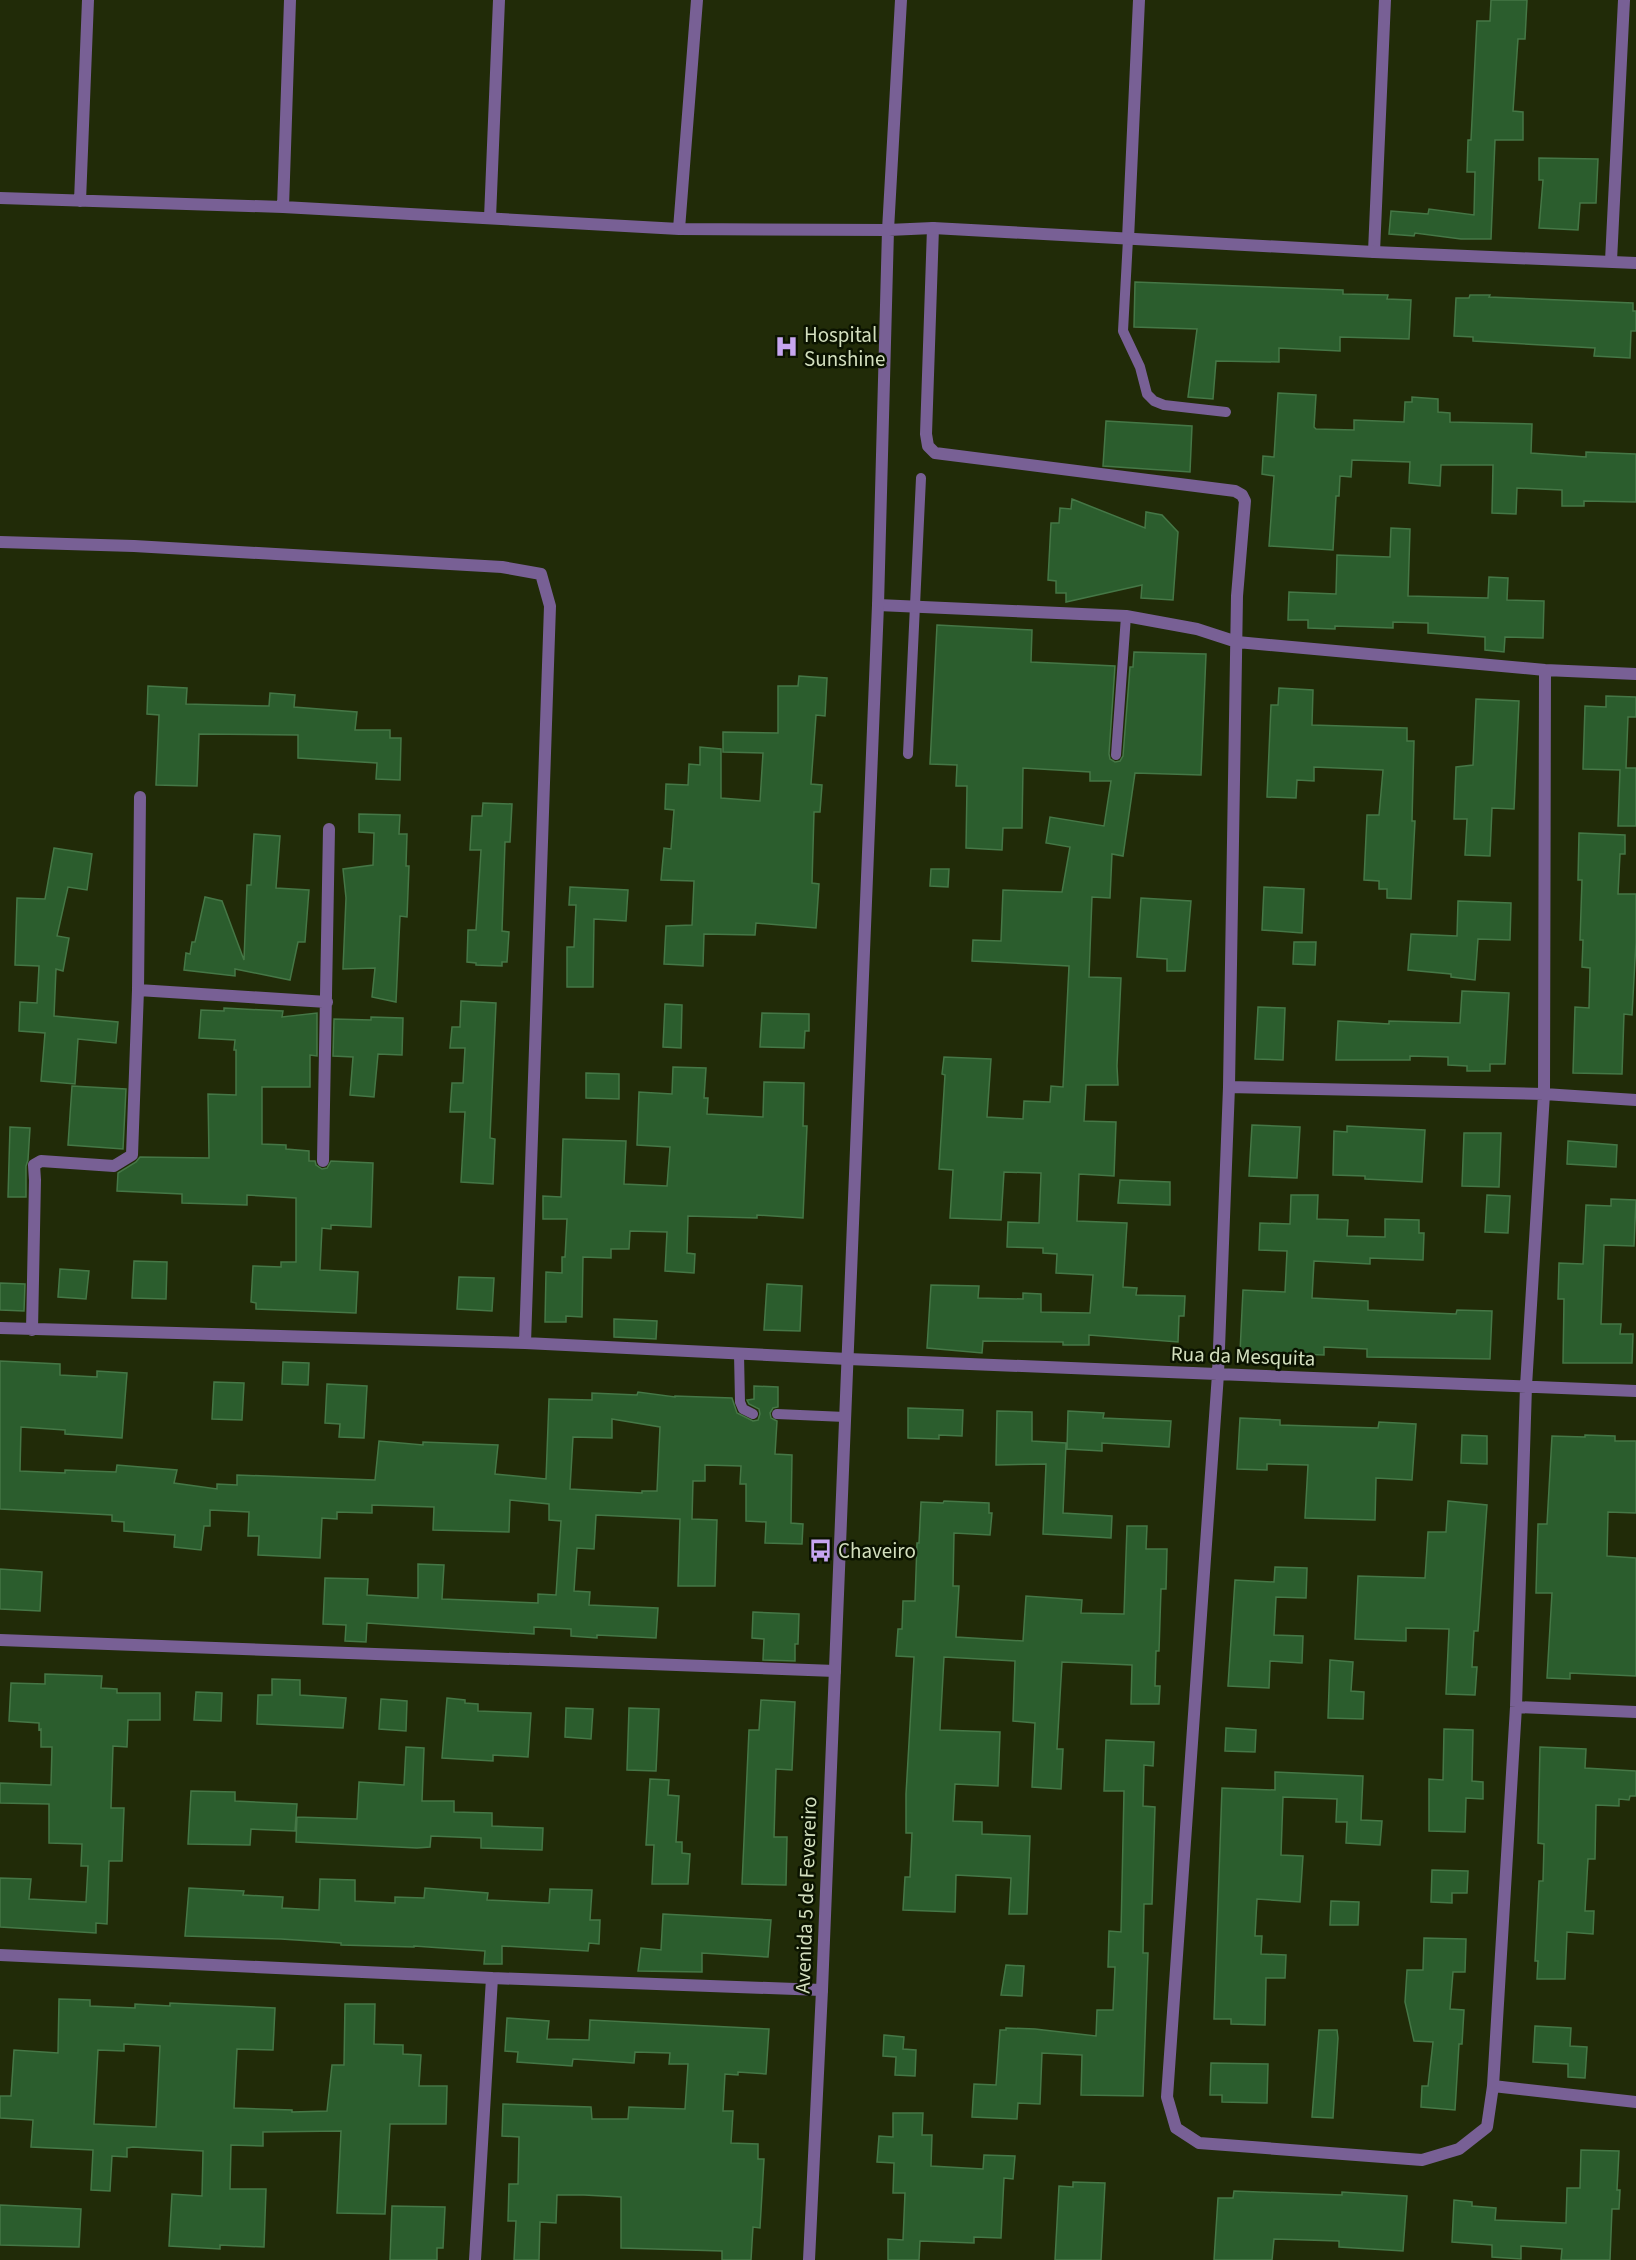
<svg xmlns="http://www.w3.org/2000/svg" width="1636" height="2260" font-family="'Source Sans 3',sans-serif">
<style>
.building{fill:#2b5d2d;stroke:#457746;stroke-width:1.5;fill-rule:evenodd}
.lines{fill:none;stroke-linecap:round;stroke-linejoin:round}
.service{stroke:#786095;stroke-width:10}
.minor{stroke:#786095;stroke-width:12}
.tertiary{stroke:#786095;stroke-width:12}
.labels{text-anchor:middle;stroke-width:5;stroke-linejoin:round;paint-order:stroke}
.poi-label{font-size:21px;fill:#d3dfbe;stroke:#0b1300;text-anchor:start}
.street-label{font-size:21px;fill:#d3dfbe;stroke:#0b1300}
</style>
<rect width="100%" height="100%" fill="#212b08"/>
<path class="building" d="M1491,0H1527L1525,39H1518L1513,111L1523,112V140H1495L1491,239H1461L1415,233L1414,236L1389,234L1391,211L1428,214L1429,209L1474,215L1475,172H1467L1468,140H1471L1477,21H1490Z
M1539,158L1598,159L1596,203H1580L1578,230L1539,228L1543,180H1539Z
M1135,282L1343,290V294L1388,295L1387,299L1411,300L1409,339L1340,337V351L1279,348V362L1216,361L1213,399L1188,397L1197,329L1134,327Z
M1470,295H1490L1489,297L1633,303V311H1636V331H1631L1630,358L1594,356L1595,348L1473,341V337L1454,336L1456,298H1469Z
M1278,393L1316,395L1314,427L1316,429L1354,430V420L1404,422L1405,402H1412V397L1438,399V412L1450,413V422L1532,424L1531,453L1586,457V452L1636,454V502L1584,501V506H1562V490L1517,488L1516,514L1492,513L1493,465H1441L1440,486L1409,483L1410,462L1352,460L1351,477L1340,476L1339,496H1336L1333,550L1269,546L1274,476L1262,474L1263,456L1274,457Z
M1106,421L1192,426L1190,472L1103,466Z
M1072,499L1145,528L1146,512L1162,515L1178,532L1173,600L1141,598L1142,585L1066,602V593H1056V581L1048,580L1051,523H1059L1060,508L1071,509Z
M1391,528L1410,529L1408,596L1488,598L1489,577L1508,578L1507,600L1544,601L1543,638L1505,637L1504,652L1485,650V637L1428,633V623L1393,622V628L1335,626V629L1308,628V620H1288L1289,592L1336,594L1337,555L1390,557Z
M937,625L1032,630L1031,662L1115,666L1109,754L1110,759L1115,762L1120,761L1123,756L1130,667H1133L1134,652L1206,654L1201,775L1135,773L1123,856L1112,854L1110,898L1092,897L1089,977L1121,978L1117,1066L1118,1085H1086L1084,1121L1116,1122L1114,1176L1079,1174L1077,1221L1127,1223L1123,1287L1137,1288L1136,1295L1185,1296L1184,1316H1179L1178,1342L1089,1335V1345H1063V1342L983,1341L982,1353L927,1348L931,1285L979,1286L978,1298L1023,1299V1293L1041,1294V1312L1090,1313L1093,1275L1056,1273L1057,1254L1043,1253V1248L1007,1247L1008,1222L1039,1223L1041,1173L1004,1172L1001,1220L950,1218L953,1170L939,1169L945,1075L942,1074L944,1057L991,1059L987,1117L1023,1119L1024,1101L1050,1102L1051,1086L1063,1087L1069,966L972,961L973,940L1001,941L1003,890L1062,892L1070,847L1046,843L1050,817L1104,826L1111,781H1090V772L1023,768L1022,828H1003L1002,850L966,848L967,786H956L957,765L930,764Z
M799,676L827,678L825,716L816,715L811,784L822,785L820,812H814L812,883L819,884L816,928L756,923L755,935L704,934L703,966L664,964L666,926L692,925L694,881L661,880L664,848L671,849L674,810L665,809L666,784L688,785L689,764L700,765V747L721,749V798L760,801L763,753L723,752V732L778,733V686H798Z
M148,686L187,688L186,704L269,706L270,693L295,695L294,707L357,712L355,730H390V738H401L400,780L376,779L377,763L298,758V735L199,734L197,786L156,785L159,715L147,714Z
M1279,688L1313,690L1312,725L1407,728V741H1414L1412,821H1415L1411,899L1387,898V889H1379V881L1364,880L1367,815H1379L1383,770L1314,767V781L1297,780L1296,798L1267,797L1271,705H1278Z
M1606,696L1636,697V717H1628L1626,768H1636V826H1618L1620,770L1583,769L1585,706L1606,707Z
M1476,699L1519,701L1514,809L1492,808L1490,856L1465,855L1467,819H1454L1456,767L1473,765Z
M483,803L512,804L510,842H505L502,931L509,932L507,962H502V966L476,965V963L467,962L468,930H476L481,850H470L472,816H482Z
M359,814L400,815L399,834H407L406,866H409L407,917L400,916L396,1002L372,997L375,968L343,969L346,898L343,869L373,865L374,833L359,832Z
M1579,833L1625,835V854H1620L1618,894H1636V942L1632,1015L1624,1014L1622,1074L1573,1073L1575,1007L1589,1008L1590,968L1582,967L1583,940H1580L1582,880H1578Z
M254,834L280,836L276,888L309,890L305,942H298L290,980L235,969V976L184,970L186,953L190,954L192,942H195L205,897L222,901L244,960L247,885H251Z
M54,848L92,854L87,890L68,887L57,936L69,938L63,971L56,969L54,1016L118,1022L116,1043L78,1039L75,1084L41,1081L45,1033L19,1031L20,1002L37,1003L39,966L15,965L17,898L45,899Z
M931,869H949L948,887L930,886Z
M570,887L628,890L626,921L594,919L593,987H567V947H574L576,905H569Z
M1264,887L1304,889L1302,933L1262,930Z
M1141,898L1191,901L1185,971H1167V959L1137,957Z
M1458,901L1511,903L1510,940L1478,939L1475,980L1451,977V974L1408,970L1411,934L1457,936Z
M1294,942H1316L1315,965L1293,964Z
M1462,991L1509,993L1505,1064H1490V1071H1467V1066L1448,1065V1057L1410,1056V1060H1336L1338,1021L1389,1024V1021L1460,1023Z
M461,1001L496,1003L490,1138L495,1139L493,1184L461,1182L465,1112H450L452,1083H463L465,1048H450L452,1027H460Z
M665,1004L682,1005L681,1048L663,1047Z
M1258,1007L1285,1008L1283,1060L1255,1059Z
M224,1008L283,1011L282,1017L317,1013V1056L310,1055V1087H262V1144L286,1145V1149L309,1151V1161H315L316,1165L322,1169L327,1168L331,1161L373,1163L371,1227L331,1225V1229L322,1228L320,1270L358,1272L356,1313L256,1309V1303L251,1302L253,1266L281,1267V1262H296V1198L247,1195V1205L182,1203V1194L117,1191L118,1173L136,1162L140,1157L209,1158L208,1094L236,1095V1050H234L235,1040L199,1038L201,1010L224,1011Z
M762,1013L809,1014V1031H805L804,1048L760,1047Z
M371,1017L403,1018L402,1055L378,1054L374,1097L350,1095L353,1057L333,1056L334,1019L371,1020Z
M673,1067L706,1068L704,1098H708L707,1114L763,1117L764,1082L804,1083L803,1126H807L803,1218L757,1215V1218L688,1216L687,1253L695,1254L694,1273L665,1271L667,1232L630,1231L629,1249H611V1258L583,1257L582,1317L566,1316V1322H545L546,1272L562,1273V1257H565L567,1219H543V1196L561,1197L563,1139L626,1141L624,1184L667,1186L670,1147L637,1145L639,1092L672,1094Z
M586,1073L619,1074V1099L586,1098Z
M72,1086L126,1089L123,1149L68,1145Z
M1252,1125L1300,1127L1297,1178L1249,1176Z
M1347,1126L1425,1130L1422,1182L1365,1179V1176L1333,1175L1334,1131L1347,1132Z
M10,1127L30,1128L28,1160L26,1166V1197H8Z
M1464,1133H1501L1499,1187L1462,1186Z
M1568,1141L1617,1145L1616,1167L1567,1164Z
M1120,1180L1170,1182V1205L1118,1203Z
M1291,1195H1318L1317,1219L1348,1220L1347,1236L1385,1237V1219L1419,1220V1233H1424L1423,1260L1370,1258V1264L1314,1261L1312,1298L1368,1301V1310L1456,1314L1457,1310L1492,1311L1490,1359L1367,1357V1349L1324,1347V1355L1240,1352L1243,1290L1285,1292L1287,1251L1259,1250L1260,1223L1290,1224Z
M1487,1195L1510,1196L1508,1233L1485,1232Z
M1611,1199L1636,1200L1634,1246L1604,1245L1601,1324H1621L1620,1334H1633L1632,1363H1563L1564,1299H1558L1559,1263L1583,1264L1586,1205L1611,1206Z
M134,1261L167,1262L166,1299L132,1298Z
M60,1269L89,1271L86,1299L58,1297Z
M459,1277L494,1278L492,1311L457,1309Z
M0,1283L25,1284L24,1311L0,1310Z
M767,1284L802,1286L800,1331L764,1330Z
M614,1319L657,1321L656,1339L614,1337Z
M0,1361L60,1364V1375L97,1377V1371L127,1373L122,1438L65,1434V1430L21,1427L20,1471L65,1473V1470L116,1472L117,1465L177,1470L174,1483L217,1489V1484L237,1485V1475L375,1480L379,1441L423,1445V1442L498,1445L495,1474L546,1479L549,1399L592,1400V1393L637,1395L638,1392L675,1397V1396L732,1398L737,1413L753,1421L758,1420L760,1414L759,1409L749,1404L747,1400L754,1399V1386L778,1387V1407L773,1408L770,1413L771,1418L777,1421L775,1454L792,1455L791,1523L803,1524L802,1544L765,1543L766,1522L746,1521V1484H740L741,1466L705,1465V1481H693L692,1519L717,1520L715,1586H678L680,1519L596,1515L594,1549L577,1548L574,1591L590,1592L589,1605L658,1608L656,1638L597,1635V1638L571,1636V1629L534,1627V1634L367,1623L366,1642L345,1641L346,1625L323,1624L325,1578L368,1579L367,1595L418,1598V1564L444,1565L442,1599L538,1603V1594L556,1595L561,1521L549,1520V1504L510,1500L509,1532L433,1530L434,1507L372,1505V1513L337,1512V1519L322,1518L320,1558L258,1555L259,1536H248L249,1512L210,1510V1526H204L201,1550L174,1547L175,1535L124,1531V1522L112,1521V1515L0,1509ZM612,1419L660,1427L657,1491H642V1493L570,1489L573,1437L612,1438Z
M283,1362L309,1363L308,1385L282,1384Z
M214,1382L244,1383L242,1420L212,1419Z
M327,1384L367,1386L364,1438L339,1437L340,1424L325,1423Z
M908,1408L963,1410L962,1436L939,1435V1439L908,1438Z
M997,1411L1032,1412V1441L1066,1443L1063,1513L1112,1516L1111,1538L1043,1534L1046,1464L996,1465Z
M1068,1411L1104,1413L1103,1418L1171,1421L1169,1447L1102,1443V1451L1067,1449Z
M1240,1418L1280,1420V1425L1378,1428L1379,1422L1416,1424L1412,1480L1376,1478L1375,1520L1305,1518L1308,1465L1267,1464V1470L1237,1469Z
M1462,1435L1487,1436V1464L1461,1463Z
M1585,1435L1615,1436V1441H1636V1513L1608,1512L1607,1556L1636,1558V1676L1570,1673V1679L1547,1678L1552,1593H1536L1537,1555L1538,1524H1547L1552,1436L1585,1437Z
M944,1501L989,1503V1513H992L990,1535L954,1533L953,1586H959L956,1637L1023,1641L1026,1596L1082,1600L1081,1613L1124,1614L1127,1526H1147L1146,1549H1167L1166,1589H1161L1159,1651H1156L1155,1686H1160L1159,1704H1131L1132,1665L1062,1662L1057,1749H1063L1061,1789L1032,1787L1035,1723L1013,1721L1015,1661L944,1657L940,1730L1000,1732L998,1786L955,1784L953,1821L982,1822V1834L1030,1836L1027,1914H1009L1011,1878L956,1875L955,1912L903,1910L905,1877H910L912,1833H906V1794L914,1657L896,1656L898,1629H902L903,1601H915L917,1543H919L921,1502L943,1503Z
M1448,1501L1487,1505L1478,1631H1474L1472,1667H1477L1475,1695L1446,1694L1449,1629L1406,1628V1641L1355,1639L1358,1576L1425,1578L1428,1532H1446Z
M1275,1567L1307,1568L1306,1598L1276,1597L1274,1635L1303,1636L1302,1663L1270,1661L1269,1688L1228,1686L1235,1580L1274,1582Z
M0,1569L42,1572L40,1611L0,1609Z
M753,1612L799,1614L798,1644H795V1661L763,1660L764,1639L752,1638Z
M1330,1660L1353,1662L1351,1691L1364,1692L1363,1719L1328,1718Z
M45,1674L102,1676L101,1688L117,1689V1693H160V1720H128L127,1747L113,1746L111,1808H124L122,1861H109L107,1924L96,1923V1933L0,1927V1878L31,1879L29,1899L86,1902L88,1866H81L82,1844L49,1843V1804L0,1803V1783L51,1785L52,1747H41V1729L39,1730V1723L9,1721L11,1683L45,1684Z
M272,1679L300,1680V1695L346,1698L343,1728L257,1724L258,1695H272Z
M196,1692L222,1693L221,1721L194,1720Z
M447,1698L465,1700V1703L478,1704V1711L531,1713L528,1757L493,1755V1761L442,1758Z
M381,1699L407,1701L406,1731L379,1729Z
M761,1700L795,1702L792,1770L776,1769L774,1837H787L786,1885L742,1884L749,1730H759Z
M566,1708L593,1709L591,1739L565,1737Z
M629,1708L659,1709L656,1771L627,1770Z
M1226,1728L1256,1730L1255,1752L1225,1751Z
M1444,1729L1473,1730L1472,1781L1483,1782V1799L1466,1798L1465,1832L1429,1831V1779L1443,1780Z
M1106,1740L1154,1742L1153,1766L1144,1765L1143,1806L1155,1807L1152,1904H1144L1143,1953H1148L1143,2096L1081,2095L1082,2055L1042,2053L1040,2104L1018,2103L1017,2119L972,2117L974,2084L996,2085L1000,2030H1006V2028L1035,2029L1096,2036L1097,2010H1113L1115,1967H1108L1109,1931L1121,1932L1124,1791H1104Z
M406,1747L424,1748L422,1801H454V1812L492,1813V1826L543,1828L542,1850L481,1848V1838L431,1836L430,1847L417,1848L296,1842L297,1817L357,1819L359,1782L404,1785Z
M1540,1747L1586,1749L1585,1768L1636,1771V1796H1630L1629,1800L1619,1799V1806L1596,1805L1595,1859H1588L1585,1911H1594L1593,1934L1567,1932L1565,1979H1537L1538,1961H1535L1539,1881H1543L1544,1844L1538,1843Z
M1275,1772L1363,1776L1361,1820L1382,1821L1380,1845L1346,1843L1347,1822H1336L1337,1799L1283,1797L1281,1855L1303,1856L1300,1902L1257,1899L1255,1936H1262L1261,1954L1286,1955L1285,1978H1266L1265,2025L1231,2024V2019H1214L1222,1788L1275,1790Z
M650,1779L669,1780L668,1795L679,1796L676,1842H682V1853L690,1854L688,1884H652L654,1845H646Z
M191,1791L235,1792V1801L297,1804L295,1831L251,1829L250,1845L188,1844Z
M1432,1870L1468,1871L1467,1893H1452V1903L1431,1902Z
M320,1879L355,1880V1901L395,1903V1897L424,1898L425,1888L488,1893L487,1900L549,1903L550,1889L592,1890L590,1920H600L599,1944L589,1943L588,1951L502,1946V1964H484L485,1951L414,1946V1947L341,1945V1943L281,1939L185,1936L189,1888L244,1891L243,1895L283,1897L282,1908L319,1910Z
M1331,1901L1359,1902L1358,1925H1330Z
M663,1914L771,1920L768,1957L702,1953V1972L638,1971L641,1948L661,1950Z
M1424,1938L1466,1939L1465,1972H1453L1450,2009L1464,2010L1462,2044H1459L1455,2110L1421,2107L1422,2086H1428L1433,2042L1414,2041L1405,2002L1407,1970H1423Z
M1006,1965L1024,1966L1022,1996L1001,1995Z
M59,1999L90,2000V2006L135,2008V2004L170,2006V2003L275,2008L273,2050L237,2049L234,2108L292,2110V2112L327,2111L332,2065H344L345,2004H375L374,2044L403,2045V2054L421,2055L419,2086H447L446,2124H390L385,2214L337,2213L341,2131L263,2132V2146L231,2145L230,2189H266L264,2247L220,2245V2249L169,2246L172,2194L202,2196L203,2151L133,2147L127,2148V2157L112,2156L110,2191L91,2190L93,2150L31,2147L33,2120L0,2118V2096H11L14,2050L58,2053ZM124,2044L160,2046L156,2127L94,2124L98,2050L124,2051Z
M507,2018L549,2021L547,2039L589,2040L590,2020L769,2029L766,2074L738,2072V2075L725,2074L723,2111H733L731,2143L758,2144V2159H764L760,2228L753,2227L751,2260H722V2251L621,2248V2197L584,2195H557L556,2223L540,2222L539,2260H514L516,2221H508L509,2184H518L519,2137L502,2136L503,2104L591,2107L592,2119H628L629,2107L685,2109L688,2064H669L670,2053L635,2052L634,2063L573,2059L572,2066L517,2062L518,2052L505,2051Z
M1535,2026L1571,2028L1570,2046L1587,2047L1585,2078L1568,2077V2064L1533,2062Z
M1319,2030H1337L1338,2038L1333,2118L1312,2117Z
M884,2035L904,2037L903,2049L916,2050L915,2076L895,2075L896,2057L883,2056Z
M1211,2063L1268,2064L1267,2103L1222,2102V2095H1210Z
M893,2113H923L922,2135H932L931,2166L983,2169L984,2155L1015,2156L1013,2179L1004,2178L1001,2238L974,2237V2243L920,2241L919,2260H888V2239L903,2240L905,2193H893L894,2163L877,2162L879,2136L893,2137Z
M1581,2150L1619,2151L1617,2190H1620L1619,2209H1612L1610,2260H1561L1562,2249L1521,2246V2259L1492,2257V2245L1452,2242L1454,2200L1472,2202V2206L1496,2208L1495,2220L1566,2223L1567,2188H1580Z
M1073,2182L1105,2183L1101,2260H1055L1059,2186L1073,2187Z
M1234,2191L1342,2195V2192L1407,2196L1403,2251L1339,2247V2241L1274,2239L1272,2260H1214L1218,2198H1233Z
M0,2205L81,2209L79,2247L0,2245Z
M392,2206L445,2207L443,2248H437V2260H390Z"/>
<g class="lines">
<path class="service" d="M1128,239L1123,331L1140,367L1147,394L1154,401L1164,405L1226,412
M908,754L921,478
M1116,755L1126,616
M739,1354L740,1402L743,1409L753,1414
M777,1414L845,1417"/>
<path class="minor" d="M0,198L283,207L679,229L888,230
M80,201L88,0
M283,207L290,0
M490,218L499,0
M933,228L926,434L928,446L935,453L1235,491L1242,495L1245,501L1237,596L1229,1087L1218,1374L1167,2097L1176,2128L1199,2143L1422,2160L1459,2149L1487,2127L1493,2086L1516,1707L1526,1386L1544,1094L1545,670
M679,229L697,0
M1128,239L1139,0
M1374,252L1385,0
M1611,261L1624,0
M0,542L134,546L502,567L541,574L550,606L525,1343
M878,605L1126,616L1197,629L1237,642L1545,670L1636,674
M138,990L327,1002
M1229,1087L1544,1094L1636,1100
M323,1161L329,829
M0,1328L525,1343L848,1359L1636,1391
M32,1330L35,1180L34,1165L41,1161L114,1166L132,1155L138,990L140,797
M0,1640L835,1671
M1516,1707L1636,1712
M0,1955L492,1978L822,1990
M1493,2086L1636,2102
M475,2260L492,1978"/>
<path class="tertiary" d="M888,230L933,228L1374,252L1636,263
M809,2260L822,1990L878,605L888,230L901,0"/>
</g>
<defs>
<symbol id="hospital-bare" viewBox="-9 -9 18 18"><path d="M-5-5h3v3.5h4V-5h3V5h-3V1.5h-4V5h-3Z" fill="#c7a6f0" stroke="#0b1300" stroke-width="2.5" paint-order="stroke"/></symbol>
<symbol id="bus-bare" viewBox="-9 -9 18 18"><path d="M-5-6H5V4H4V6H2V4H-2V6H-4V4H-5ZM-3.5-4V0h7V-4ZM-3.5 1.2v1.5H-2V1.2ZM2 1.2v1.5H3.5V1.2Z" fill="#c7a6f0" stroke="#0b1300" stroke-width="2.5" paint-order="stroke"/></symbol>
</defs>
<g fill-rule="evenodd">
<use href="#hospital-bare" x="770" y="330" width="33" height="33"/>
<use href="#bus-bare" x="804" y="1534" width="33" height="33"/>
</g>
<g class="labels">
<g class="poi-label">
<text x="804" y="342">Hospital<tspan x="804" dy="24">Sunshine</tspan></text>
<text x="838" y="1558">Chaveiro</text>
</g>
<g class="street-label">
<text transform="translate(1243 1356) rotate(2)" y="7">Rua da Mesquita</text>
<text transform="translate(806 1895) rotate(-88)" y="7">Avenida 5 de Fevereiro</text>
</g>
</g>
</svg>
